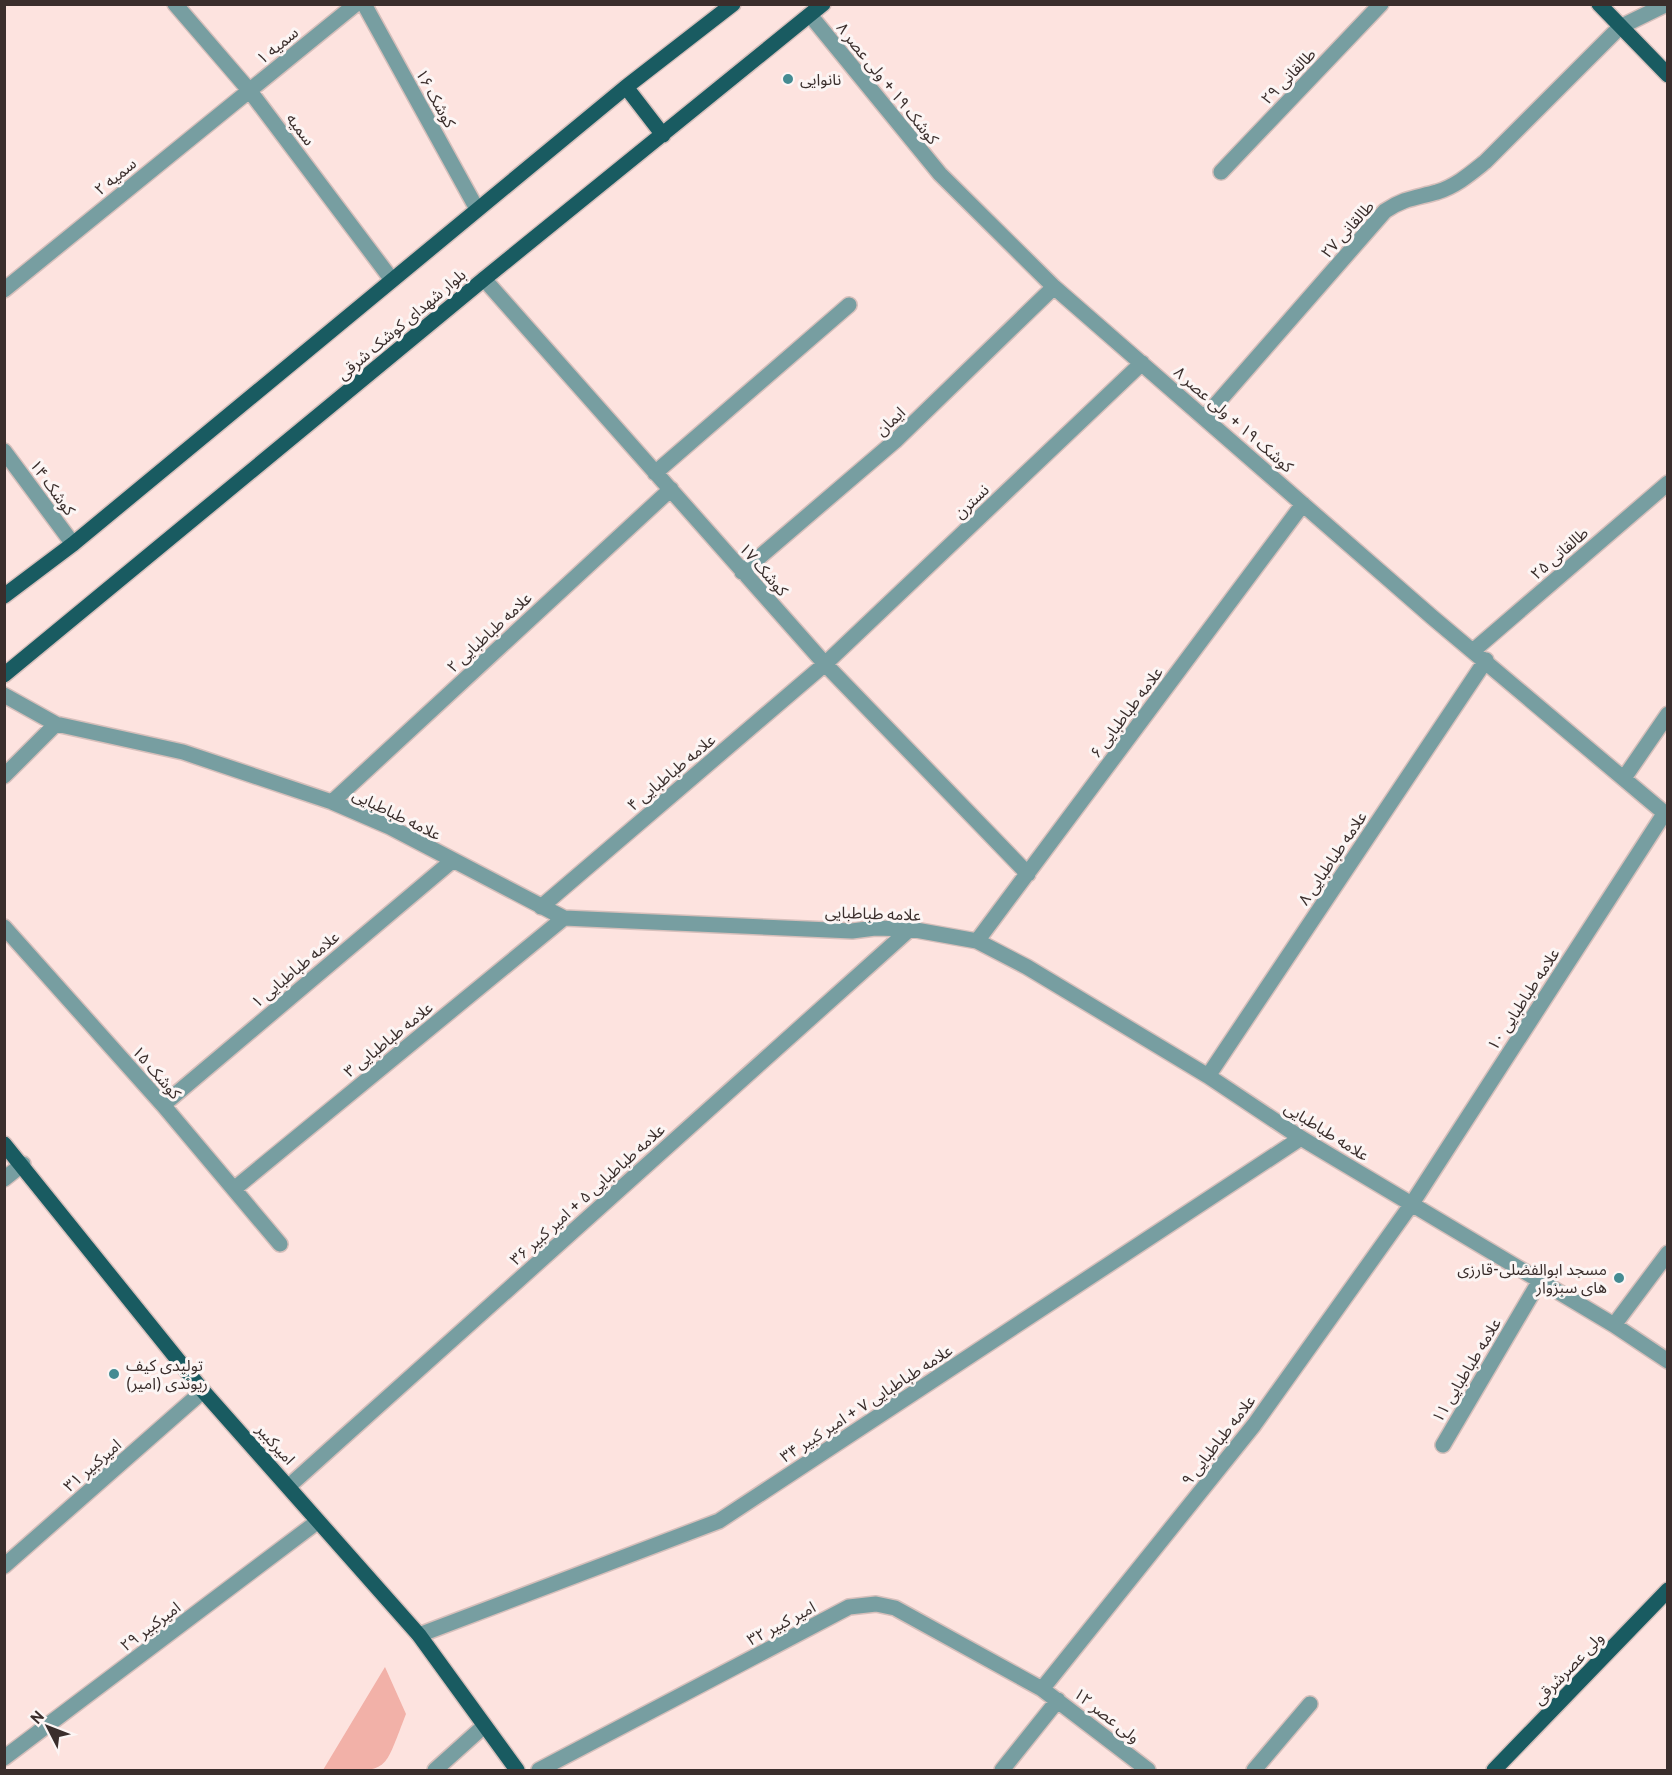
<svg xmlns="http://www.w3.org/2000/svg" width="1672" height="1775" font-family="Overpass,'Noto Sans Arabic',sans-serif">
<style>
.green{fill:#f2b1a8}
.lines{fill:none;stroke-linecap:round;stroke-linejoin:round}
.minor-casing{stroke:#d6bfbb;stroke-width:18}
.major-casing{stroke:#d6bfbb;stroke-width:18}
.minor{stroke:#779ea1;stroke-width:15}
.major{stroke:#195b61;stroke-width:15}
.poi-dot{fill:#448b92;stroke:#fcf5f4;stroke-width:2}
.labels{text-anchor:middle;stroke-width:6;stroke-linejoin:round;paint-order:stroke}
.street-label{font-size:16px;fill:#3a2e2c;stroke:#fcf5f4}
.poi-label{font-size:16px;fill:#3a2e2c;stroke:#fcf5f4;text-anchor:start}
</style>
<rect width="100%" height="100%" fill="#fde3df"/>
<path class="green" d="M385,1667L406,1714C382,1775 391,1771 323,1770Z"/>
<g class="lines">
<defs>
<path id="minor" d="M175,4L249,90L392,280
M364,4L477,209
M810,15L940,174L1054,287L1432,617L1668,816
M1221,172L1381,4
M484,279L825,664L1028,874
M4,290L356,4
M1205,417L1385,211C1404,198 1416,198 1437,192C1456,186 1470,174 1485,162L1620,27L1667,4
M4,451L73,544
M655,473L849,305
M742,572L895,441L1054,287
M1474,650L1668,483
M4,695L56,724L183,752L332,802L390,827L564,918L852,931L875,928L910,929L977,941L1027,967L1208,1076L1301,1138L1614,1325L1668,1361
M4,776L56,724
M1624,778L1668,714
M332,802L671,489
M541,907L825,664L1142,363
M4,927L163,1105L280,1244
M977,941L1303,504
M1208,1076L1486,660
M163,1105L452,861
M4,1179L23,1164
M234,1189L564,918
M1614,1325L1668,1253
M1443,1445L1539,1282
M289,1486L910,929
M4,1566L203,1391
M419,1635L719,1521L1301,1138
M1042,1689L1254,1425L1411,1205L1664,814
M4,1758L317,1522
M435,1770L484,1726
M539,1770L849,1607L876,1604L895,1608L1042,1689L1148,1770
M1002,1770L1058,1700
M1254,1770L1310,1704"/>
<path id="major" d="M1599,4L1668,75
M626,87L663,135
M4,596L73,544L626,87L733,4
M4,675L484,279L823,4
M4,1144L203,1391L419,1635L517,1770
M1494,1770L1668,1590"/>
</defs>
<use href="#minor" class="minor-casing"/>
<use href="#major" class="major-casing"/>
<use href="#minor" class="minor"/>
<use href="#major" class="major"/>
</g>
<g class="poi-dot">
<circle cx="788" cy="79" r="6"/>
<circle cx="1619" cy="1278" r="6"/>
<circle cx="114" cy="1374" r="6"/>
</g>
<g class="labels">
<g class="street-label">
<text transform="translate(277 45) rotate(-39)" y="6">سمیه ۱</text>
<text transform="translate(1288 76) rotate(-46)" y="6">طالقانی ۲۹</text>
<text transform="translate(888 83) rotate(51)" y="6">کوشک ۱۹ + ولی عصر ۸</text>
<text transform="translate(436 98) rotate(61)" y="6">کوشک ۱۶</text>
<text transform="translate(301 129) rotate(53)" y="6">سمیه</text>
<text transform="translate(115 176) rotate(-39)" y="6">سمیه ۲</text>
<text transform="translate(1347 229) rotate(-48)" y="6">طالقانی ۲۷</text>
<text transform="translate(401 324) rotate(-40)" y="6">بلوار شهدای کوشک شرقی</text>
<text transform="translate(1234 419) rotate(41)" y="6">کوشک ۱۹ + ولی عصر ۸</text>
<text transform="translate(890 421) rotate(-43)" y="6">ایمان</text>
<text transform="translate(53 487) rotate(54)" y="6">کوشک ۱۴</text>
<text transform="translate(971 501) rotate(-44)" y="6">نسترن</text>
<text transform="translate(1559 553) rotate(-41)" y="6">طالقانی ۲۵</text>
<text transform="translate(764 569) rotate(49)" y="6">کوشک ۱۷</text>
<text transform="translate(489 632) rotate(-43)" y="6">علامه طباطبایی ۲</text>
<text transform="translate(1126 712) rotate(-53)" y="6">علامه طباطبایی ۶</text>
<text transform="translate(671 772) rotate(-40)" y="6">علامه طباطبایی ۴</text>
<text transform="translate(397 814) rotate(26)" y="6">علامه طباطبایی</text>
<text transform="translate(1332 858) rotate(-56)" y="6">علامه طباطبایی ۸</text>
<text transform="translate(873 913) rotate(2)" y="6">علامه طباطبایی</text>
<text transform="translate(295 969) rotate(-40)" y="6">علامه طباطبایی ۱</text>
<text transform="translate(1523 999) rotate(-57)" y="6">علامه طباطبایی ۱۰</text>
<text transform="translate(388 1039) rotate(-39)" y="6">علامه طباطبایی ۳</text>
<text transform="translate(157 1072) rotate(49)" y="6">کوشک ۱۵</text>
<text transform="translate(1327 1131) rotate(32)" y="6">علامه طباطبایی</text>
<text transform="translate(587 1194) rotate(-42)" y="6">علامه طباطبایی ۵ + امیر کبیر ۳۶</text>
<text transform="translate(1466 1370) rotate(-59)" y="6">علامه طباطبایی ۱۱</text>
<text transform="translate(866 1403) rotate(-33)" y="6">علامه طباطبایی ۷ + امیر کبیر ۳۴</text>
<text transform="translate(1218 1440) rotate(-52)" y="6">علامه طباطبایی ۹</text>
<text transform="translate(276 1444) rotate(48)" y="6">امیرکبیر</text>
<text transform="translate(92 1465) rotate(-41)" y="6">امیرکبیر ۳۱</text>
<text transform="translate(781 1623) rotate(-28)" y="6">امیر کبیر ۳۲</text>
<text transform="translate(150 1626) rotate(-37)" y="6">امیرکبیر ۲۹</text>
<text transform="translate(1568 1668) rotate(-46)" y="6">ولی عصرشرقی</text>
<text transform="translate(1107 1715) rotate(38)" y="6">ولی عصر ۱۲</text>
</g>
<g class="poi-label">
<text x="800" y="85">نانوایی</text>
<text x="1607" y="1275" text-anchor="end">مسجد ابوالفضلی-قارزی<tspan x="1607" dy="18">های سبزوار</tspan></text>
<text x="126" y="1371">تولیدی کیف<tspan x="126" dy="18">ریوندی (امیر)</tspan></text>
</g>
</g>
<rect width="1672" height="1775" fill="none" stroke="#3a2e2c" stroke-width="12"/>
<g transform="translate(48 1727) rotate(312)" stroke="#fcf5f4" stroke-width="4.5" paint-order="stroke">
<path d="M0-4.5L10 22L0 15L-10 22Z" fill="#3a2e2c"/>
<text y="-9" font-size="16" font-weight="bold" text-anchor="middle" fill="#3a2e2c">N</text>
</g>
</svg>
